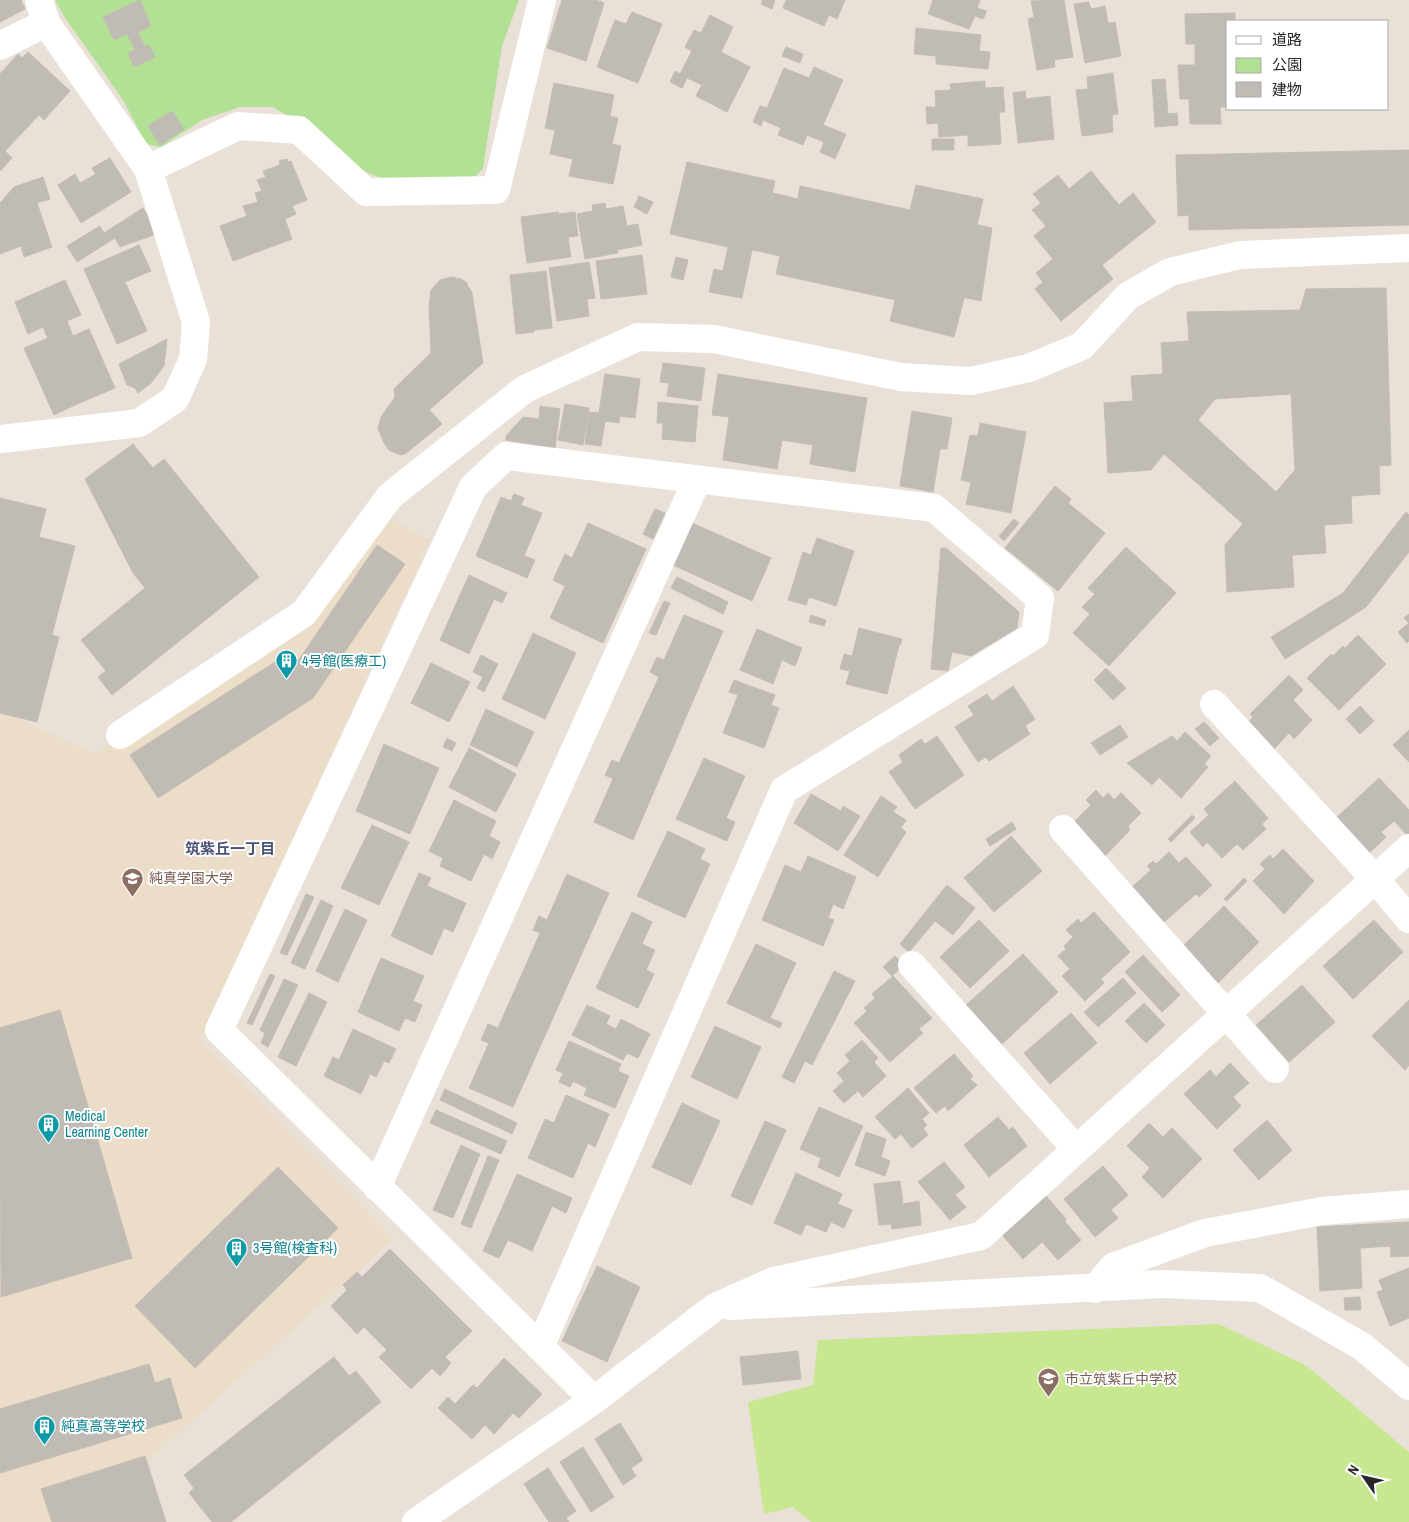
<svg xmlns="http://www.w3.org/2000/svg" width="1409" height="1522" font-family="'Archivo Narrow','Noto Sans JP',sans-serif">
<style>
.education{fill:#ebddc7}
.green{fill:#b2e095}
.pitch{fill:#c7e790}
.building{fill:#c1bbb5;stroke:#c4bdb2;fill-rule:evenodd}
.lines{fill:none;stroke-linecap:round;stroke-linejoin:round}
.minor{stroke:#fff;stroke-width:28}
.labels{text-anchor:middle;stroke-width:4;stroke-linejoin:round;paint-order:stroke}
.culture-label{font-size:14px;fill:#0d838f;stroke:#fff;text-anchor:start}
.education-label{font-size:14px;fill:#785e54;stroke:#fff;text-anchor:start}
.neighbourhood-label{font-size:15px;font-weight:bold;fill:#495375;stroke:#fff}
</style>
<rect width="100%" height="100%" fill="#e9e1d8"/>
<path class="education" d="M368,506L430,540L200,1040L394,1239L80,1522H0V710L95,754L288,617Z"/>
<path class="green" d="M55,0H519L502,46L483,168L471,181L386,180L356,168L305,126L273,107H240L202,120L161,147L146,144L123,100L65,18Z"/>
<path class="pitch" d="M1219,1324L1307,1366L1409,1452V1522H811L793,1507L764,1514L748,1402L813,1385L818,1340Z"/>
<path class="building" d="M0,0H21L25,9L0,22Z
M140,0L151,26L138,32L145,47L149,45L155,57L134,67L128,53L135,50L127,34L114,40L103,17Z
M562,0H596L604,3L586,61L547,48Z
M763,0H775L772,9L761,4Z
M786,0H845L837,19L829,15L824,26L783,8Z
M933,0H980L977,8L987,11L983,19L975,16L969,29L928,14Z
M1064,0L1073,57L1054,60L1055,67L1037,70L1028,19L1034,17L1031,1Z
M1089,2L1091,9L1105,6L1108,23L1115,22L1121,56L1085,63L1074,4Z
M632,12L662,24L638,83L597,67L615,20L626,24Z
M1235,13V21H1228V107H1220L1221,124H1190L1189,99H1180L1178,65H1195V44H1186L1185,14Z
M710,15L733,27L721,52L750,67L727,112L696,96L702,85L687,78L682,88L670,82L675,71L680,74L692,51L685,47L694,30L701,33Z
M916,28L981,35L979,51L990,52L988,69L936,64V56L914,54Z
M786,47L803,54L800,63L782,56Z
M28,52L70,91L44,120L39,115L5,151L12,158L0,171V74L18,54L22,58Z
M814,67L843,80L823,125L846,134L835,159L820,152L824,142L807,135L803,145L778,135L781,128L763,120L761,126L753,122L760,106L767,108L784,68L809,78Z
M1113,73L1118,114L1112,115L1113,132L1082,136L1076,90L1088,89L1087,77Z
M1165,79L1168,114L1177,113L1178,125L1155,127L1152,80Z
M985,81V88L1003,87L1005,112H999L1001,144L968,146V135L939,137L938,123L927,124L926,107H936L935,91L951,90L950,84Z
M554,83L614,95L610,116L618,118L612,144L621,146L613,184L569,176L573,159L550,154L555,130L545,128Z
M1025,91L1026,99L1050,96L1054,139L1018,143L1013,93Z
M172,111L184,129L160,145L148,126Z
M932,139H954V150H932Z
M1409,150V225L1189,230V215L1178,216L1176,155Z
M110,158L131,192L81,223L58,185L75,174L80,183L96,174L92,168Z
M287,159L288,162L291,161L307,200L292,206L296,214L285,219L292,239L233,261L220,226L247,216L243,206L258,202L255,193L262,191L257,180L266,177L263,171L280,165L279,161Z
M687,162L775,181L758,251L752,250L742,298L709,292L714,269L723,271L728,247L670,234Z
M1091,171L1119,205L1133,193L1156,222L1102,265L1113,279L1061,321L1035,289L1043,282L1036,273L1053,259L1034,236L1046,226L1032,210L1041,203L1033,194L1058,175L1069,189Z
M43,177L50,199L37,203L52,247L24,257L21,246L0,254V203L14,187Z
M916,185L983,199L977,225L910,210Z
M800,186L992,228L981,301L899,284L896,300L776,274L780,256L758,251L773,193L798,199Z
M639,196L653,202L647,214L634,207Z
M605,203L606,209L623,206L627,226L638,224L642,245L617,250L618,253L585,259L577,214L593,211L592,205Z
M143,208L159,233L120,247L115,238L77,262L67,246L100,226L104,233Z
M558,212L559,214L575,212L578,236L568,237L571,257L527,263L521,217Z
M139,245L151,271L125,282L147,331L117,344L84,269Z
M642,255L647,294L601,299L596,261Z
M676,257L688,260L683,280L671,277Z
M589,262L595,298L587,299L589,316L557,321L549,268Z
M546,271L552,328L534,330V332L516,334L510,275Z
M451,277L461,279L466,282L472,293L483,363L429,410L403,380L431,353L429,306L431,290L440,280Z
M65,280L81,315L67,321L73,336L89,329L115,388L77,404L43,327L28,334L15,302Z
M899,284L964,298L954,337L890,321Z
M1386,288L1391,465L1379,466L1380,494L1351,496L1352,523L1324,525L1326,553L1292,555L1294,587L1227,592L1225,545L1243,524L1164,454L1151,470L1108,473L1104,403L1133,401L1131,376L1163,374L1161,343L1189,341L1187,312L1300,310L1306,289ZM1291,394L1295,470L1276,492L1198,420L1215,399Z
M48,338L77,404L54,415L24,348Z
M167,339L164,366L151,383L138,393L135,388L127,385L119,364Z
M663,363L705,368L701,401L667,396L669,383L660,382Z
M605,374L640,379L635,418L620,416L619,423L605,421L601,446L585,444L589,412L599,413Z
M718,374L867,398L855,472L810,464L813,445L782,440L777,469L723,460L729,417L712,415Z
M403,380L442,424L405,454L400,455L389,450L384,443L378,428L381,417L395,397L394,389Z
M658,402L698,406L695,442L662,439L663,423H657Z
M565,404L589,408L583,445L558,440Z
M540,406L560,409L555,448L506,440V436L523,417L539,419Z
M912,411L952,418L947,449H940L933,492L900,486Z
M980,423L1026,432L1011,513L966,504L971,482L961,480L970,435L978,436Z
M133,444L153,468L164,459L259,577L112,695L98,677L106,671L81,640L145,588L133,573L85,479Z
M1055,486L1071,499L1068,503L1105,533L1058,591L1005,548Z
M514,494L524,498L521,505L542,513L524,556L535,560L527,578L476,556L501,497L511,501Z
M0,498L46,509L39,537L75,546L52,635L59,637L37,722L0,713Z
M655,509L665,513L653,539L643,534Z
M1406,512L1409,515V552L1366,607L1285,659L1271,637L1343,593Z
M683,519L771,558L752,601L664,561Z
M1014,519L1019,523L1004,541L999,536Z
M588,523L646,549L603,643L550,618L565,586L553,580L565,554L572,558Z
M817,538L854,551L836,606L809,597L806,605L788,600L803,552L811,555Z
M377,545L405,564L313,698L158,798L130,755L292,651L298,661Z
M1126,547L1176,593L1109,666L1073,633L1090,614L1082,607L1095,594L1088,588Z
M941,548H946L1019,612L1017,628L971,656L952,652L948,671L931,669Z
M469,575L507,593L502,603L494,599L469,654L440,640Z
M677,577L728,602L723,614L671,588Z
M664,601L670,603L656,635L649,633Z
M1409,614V641L1407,643L1398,632L1409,623L1404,618Z
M684,615L723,631L633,840L594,822L613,779L605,775L612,760L619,763L659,677L650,672L657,657L664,660Z
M811,615L826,620L824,626L809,622Z
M859,628L902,639L900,645H899L887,694L846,684L850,671L840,669L844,654L852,656Z
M757,629L802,648L795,666L782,660L773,684L740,670Z
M533,633L576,653L545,719L502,699Z
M1358,635L1386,664L1339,710L1307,678L1331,654L1333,656L1343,646L1345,648Z
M481,655L498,664L484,692L477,688L483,677L473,672Z
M431,663L470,682L449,722L411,703Z
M1106,668L1126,688L1113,700L1094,680Z
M1289,675L1303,690L1293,700L1312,720L1294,739L1289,733L1273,750L1247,724L1253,717L1250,714Z
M734,680L775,695L771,705L779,708L764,748L723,733L738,695L729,692Z
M1013,686L1035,719L1025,726L1030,734L989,761L986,757L978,762L955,727L974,715L968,706L987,694L992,701Z
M1360,706L1374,721L1360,734L1346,719Z
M486,709L534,732L517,767L470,745Z
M1204,722L1219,738L1210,746L1195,729Z
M1120,725L1128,737L1100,755L1091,743Z
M1409,730V762L1393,745Z
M1185,732L1211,756L1204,764L1208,767L1181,798L1159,777L1152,785L1127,763L1172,736L1177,741Z
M937,736L964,775L915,809L889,772L903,762L899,755L921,739L925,744Z
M447,738L456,743L452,751L443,747Z
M384,744L439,768L410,834L356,811Z
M469,748L516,774L496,812L449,787Z
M704,758L745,776L726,818L735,822L727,841L676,819Z
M1379,778L1409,810V833L1407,835L1394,821L1381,832L1386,837L1367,855L1334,820Z
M1235,781L1268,818L1262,824L1266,829L1243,850L1237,844L1222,858L1207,842L1203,847L1190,832L1209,815L1204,809Z
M1096,790L1103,798L1108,793L1114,800L1121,793L1141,813L1128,826L1130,830L1104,857L1071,825L1091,805L1086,800Z
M811,794L841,811L843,806L860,816L838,851L794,823Z
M881,796L897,807L893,812L906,820L901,828L906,832L878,877L844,855Z
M454,800L496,821L489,836L500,842L492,859L484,854L471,881L440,866L443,858L429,851Z
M1192,815L1195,818L1171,842L1168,839Z
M1012,822L1016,829L990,846L986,839Z
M372,825L409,842L379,905L341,888Z
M668,831L705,849L700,859L710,864L685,918L637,896Z
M1011,836L1042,871L994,912L964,878Z
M1283,849L1314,881L1284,914L1253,881L1265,869L1260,864L1270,855L1273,859Z
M1169,852L1179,863L1186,857L1212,885L1199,897L1196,894L1163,923L1131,888L1151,870L1147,866L1153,861L1156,864Z
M808,856L856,877L843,909L833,904L828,918L834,920L823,946L762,920L785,865L801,872Z
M419,873L431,878L427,886L466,903L453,932L444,928L432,955L391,936Z
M567,874L609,893L513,1107L469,1088L489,1043L481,1040L488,1024L498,1028L540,933L533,930L539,916L547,920Z
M1244,878L1247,881L1227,901L1224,899Z
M947,885L975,908L953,935L935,921L909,952L900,944Z
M306,894L314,897L287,955L280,953Z
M321,900L333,906L305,969L291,963Z
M1224,906L1259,942L1218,983L1182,947Z
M345,909L367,920L338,982L316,971Z
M632,912L652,922L642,944L655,950L646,970L654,974L638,1008L596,988Z
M1094,912L1130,952L1101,979L1104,983L1085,1001L1062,976L1070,969L1058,956L1066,949L1064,946L1073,937L1066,930L1078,919L1081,923Z
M979,920L1009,951L970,988L940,957Z
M1374,920L1403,952L1353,999L1323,966Z
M756,944L796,963L770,1018L782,1023L780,1028L727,1003Z
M1023,954L1058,992L1002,1044L966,1005Z
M1143,955L1180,995L1162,1012L1125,972Z
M895,956L904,965L892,976L883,967Z
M381,958L424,976L413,1001L422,1005L415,1022L405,1018L399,1031L358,1012Z
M834,971L855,981L812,1065L805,1061L794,1083L782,1077Z
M270,974L275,976L252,1025L247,1023Z
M893,976L932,1018L919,1029L923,1033L890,1062L854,1023L867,1011L864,1008L875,998L872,994Z
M1123,978L1136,993L1098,1027L1084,1012Z
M284,979L298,985L268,1047L261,1043L265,1033L260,1030Z
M1302,985L1335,1022L1289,1062L1256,1025Z
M309,993L327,1002L296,1066L278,1057Z
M1409,1000V1065L1405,1070L1372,1036Z
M1144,1003L1165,1025L1146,1043L1125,1021Z
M587,1005L610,1016L606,1024L616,1029L621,1019L650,1034L638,1058L627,1053L623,1060L572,1035Z
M60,1010L132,1258L1,1297L0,1028Z
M1071,1013L1097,1043L1050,1084L1024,1053Z
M715,1026L761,1047L737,1099L691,1077Z
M353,1029L396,1049L389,1063L384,1061L376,1077L370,1074L361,1094L324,1076L333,1057L339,1060Z
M862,1040L878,1058L874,1062L886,1076L863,1097L858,1091L844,1103L833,1091L844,1081L837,1073L850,1061L845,1055Z
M569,1041L621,1064L618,1071L629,1076L615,1108L584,1095L587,1088L573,1081L570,1087L559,1082L563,1073L556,1070Z
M954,1054L973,1076L970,1079L977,1085L948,1111L945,1106L936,1113L914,1088Z
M1230,1063L1249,1083L1233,1097L1241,1106L1217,1129L1184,1094L1210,1070L1216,1077Z
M908,1088L929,1113L922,1119L927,1125L923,1128L928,1135L912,1148L901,1134L895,1139L875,1117Z
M445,1089L517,1123L512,1134L440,1100Z
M566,1095L609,1114L595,1147L588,1143L573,1178L528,1158L545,1119L554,1123Z
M682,1103L720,1121L691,1185L652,1167Z
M819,1107L863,1126L839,1177L818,1167L821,1158L800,1149Z
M436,1110L507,1141L501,1154L430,1123Z
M998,1117L1009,1130L1013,1127L1027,1146L989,1177L964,1145Z
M1267,1120L1292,1150L1259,1180L1233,1150Z
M765,1121L786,1130L752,1205L731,1196Z
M1149,1123L1163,1137L1172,1128L1202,1159L1163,1198L1142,1177L1150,1168L1127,1146Z
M866,1132L886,1139L881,1157L890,1161L885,1176L855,1165Z
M461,1145L480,1154L453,1218L433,1210Z
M488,1156L499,1160L471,1228L461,1224Z
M944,1162L965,1187L955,1195L966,1207L950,1220L918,1182Z
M1103,1166L1128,1195L1111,1210L1118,1218L1095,1237L1064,1199Z
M278,1167L338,1228L195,1368L135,1306Z
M796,1173L842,1194L838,1204L852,1210L844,1228L831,1222L826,1232L806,1224L801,1235L774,1223Z
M517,1174L572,1198L566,1213L552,1206L532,1251L508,1240L499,1258L483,1251Z
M900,1181L903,1204L919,1201L921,1225L892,1229L891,1224L879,1225L874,1184Z
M1041,1190L1066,1219L1065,1222L1081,1240L1058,1260L1042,1242L1023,1259L996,1228Z
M1409,1222V1256L1391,1257L1389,1223Z
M1389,1223L1391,1246L1360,1248L1361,1267L1319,1269L1317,1227Z
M390,1249L472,1331L445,1357L451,1363L440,1376L432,1368L411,1389L379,1357L387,1350L364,1327L357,1334L331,1306L347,1290L343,1285L357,1272L362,1277Z
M597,1266L640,1287L607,1362L562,1341Z
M1361,1267L1362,1288L1320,1291L1319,1269Z
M1409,1268V1318L1390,1326L1377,1292L1383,1290L1379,1280Z
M1360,1297L1361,1310H1345L1344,1298Z
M798,1351L801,1379L743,1385L740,1357Z
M334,1357L349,1376L356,1371L381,1402L231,1522H212L189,1493L194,1488L184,1475Z
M504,1358L542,1394L519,1418L513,1413L494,1434L485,1425L472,1439L438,1408L448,1397L455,1404L473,1385L477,1388Z
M149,1364L155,1383L170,1378L182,1418L0,1473V1409Z
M620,1423L643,1460L631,1468L636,1476L623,1485L595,1439Z
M583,1447L614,1497L591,1512L560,1462Z
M145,1456L166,1522H52L41,1489Z
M548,1468L576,1511L566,1518L569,1522H549L524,1484Z"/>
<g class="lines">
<path class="minor" d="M39,0L46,23L148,169
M0,46L46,23
M0,439L139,423L175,399L193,359L196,322L148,169L238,126L299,130L366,192L496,190L542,0
M1214,704L1375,879L1409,919
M120,735L304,613L390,496L521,392L527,388L638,337L714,339L901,377L971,381L1029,368L1082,346L1128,296L1170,272L1240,255L1409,248
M1063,829L1275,1069
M912,965L1076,1149
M377,1187L697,480
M1095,1289L1113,1267L1205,1233L1322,1211L1409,1204
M731,1306L1163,1284L1260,1288L1363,1347L1409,1386
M540,1347L784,790L1035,635L1040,598L934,508L506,456L473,487L219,1030L594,1400
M416,1522L594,1400L715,1307L774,1281L981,1236L1409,848"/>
</g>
<defs>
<symbol id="building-pin" viewBox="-11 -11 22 30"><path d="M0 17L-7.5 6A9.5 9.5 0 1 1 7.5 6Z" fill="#0f9aa8" stroke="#fff"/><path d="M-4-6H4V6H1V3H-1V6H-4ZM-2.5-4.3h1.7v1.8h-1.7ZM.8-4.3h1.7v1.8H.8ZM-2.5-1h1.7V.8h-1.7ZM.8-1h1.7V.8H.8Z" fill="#fff"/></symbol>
<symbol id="university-pin" viewBox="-11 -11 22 30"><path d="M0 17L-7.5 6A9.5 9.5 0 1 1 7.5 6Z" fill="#8d6e63" stroke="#fff"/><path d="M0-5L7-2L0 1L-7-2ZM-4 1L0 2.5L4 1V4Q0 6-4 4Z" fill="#fff"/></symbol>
<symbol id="school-pin" viewBox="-11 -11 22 30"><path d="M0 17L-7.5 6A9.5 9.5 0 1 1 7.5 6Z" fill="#8d6e63" stroke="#fff"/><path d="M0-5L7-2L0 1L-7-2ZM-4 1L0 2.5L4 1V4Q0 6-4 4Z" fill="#fff"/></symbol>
</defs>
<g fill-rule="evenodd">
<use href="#building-pin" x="274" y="648" width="25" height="34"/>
<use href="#university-pin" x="120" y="866" width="25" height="34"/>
<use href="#building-pin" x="36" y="1112" width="25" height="34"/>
<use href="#building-pin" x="224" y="1236" width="25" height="34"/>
<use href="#school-pin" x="1036" y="1366" width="25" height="34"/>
<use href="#building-pin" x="32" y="1414" width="25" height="34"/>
</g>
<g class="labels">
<g class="culture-label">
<text x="302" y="666">4号館(医療工)</text>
<text x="65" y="1121">Medical<tspan x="65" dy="16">Learning Center</tspan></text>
<text x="253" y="1253">3号館(検査科)</text>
<text x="61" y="1431">純真高等学校</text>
</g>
<g class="education-label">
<text x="149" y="883">純真学園大学</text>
<text x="1065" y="1384">市立筑紫丘中学校</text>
</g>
<g class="neighbourhood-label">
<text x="230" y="854">筑紫丘一丁目</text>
</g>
</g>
<rect x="1226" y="20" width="162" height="90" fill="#ffffff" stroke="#a9a9a9"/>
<rect x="1236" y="36" width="25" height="8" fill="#ffffff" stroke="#a9a9a9"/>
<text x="1272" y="45" font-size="15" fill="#272727">道路</text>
<rect x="1236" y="58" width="25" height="15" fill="#b2e095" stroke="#a9a9a9"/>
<text x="1272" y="70" font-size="15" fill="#272727">公園</text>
<rect x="1236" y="82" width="25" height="15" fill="#c1bbb5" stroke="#a9a9a9"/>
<text x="1272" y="95" font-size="15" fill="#272727">建物</text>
<g transform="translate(1364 1477) rotate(304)" stroke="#ffffff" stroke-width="4" paint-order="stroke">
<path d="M0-4L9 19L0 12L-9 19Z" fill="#272727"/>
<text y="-8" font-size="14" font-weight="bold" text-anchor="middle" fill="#272727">N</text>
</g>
</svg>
